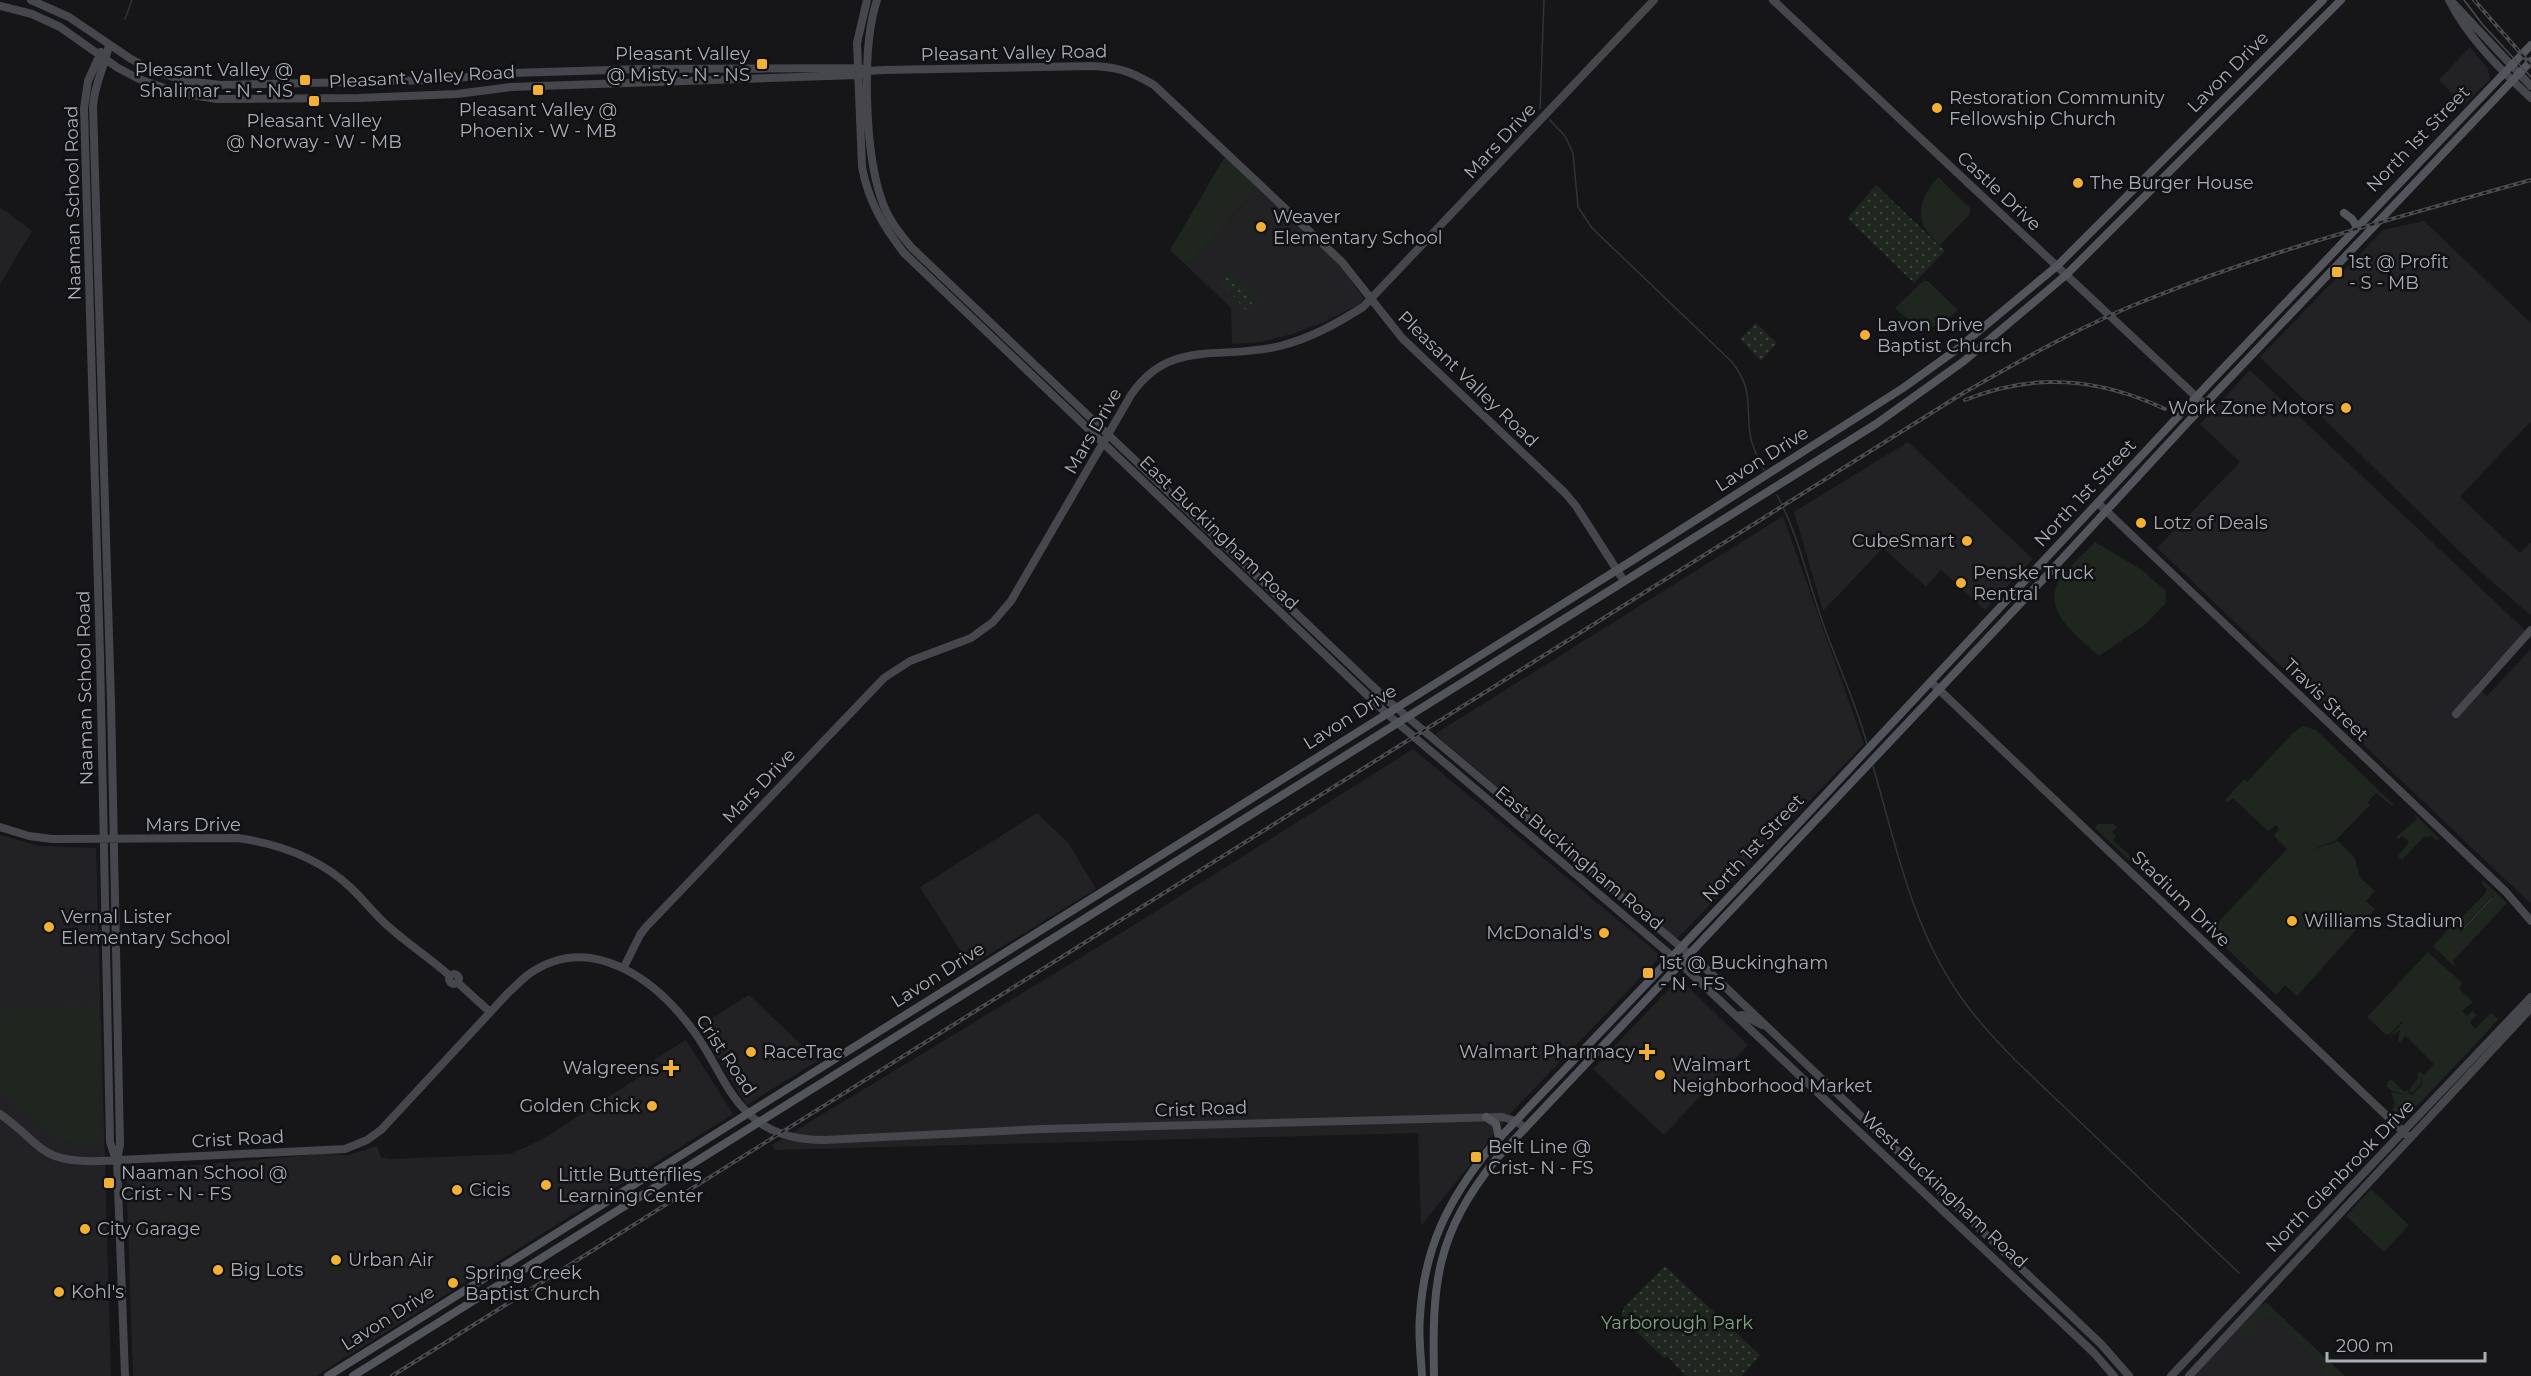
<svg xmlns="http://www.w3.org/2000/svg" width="2531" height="1376" font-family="Montserrat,sans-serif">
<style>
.built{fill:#222225}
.grass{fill:#1e261f}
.park{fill:url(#park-dots)}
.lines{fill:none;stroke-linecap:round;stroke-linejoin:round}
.stream{stroke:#2c353c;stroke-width:1.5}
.secondary{stroke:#45474d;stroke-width:8}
.primary{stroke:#53555c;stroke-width:8}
.tram{stroke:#4a4c52;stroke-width:1.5}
.rail-casing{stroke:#4a4c52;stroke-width:4}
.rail{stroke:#111113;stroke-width:1.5;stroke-dasharray:4.5;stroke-linecap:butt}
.poi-dot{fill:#f2b134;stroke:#111113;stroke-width:2}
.labels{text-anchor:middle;stroke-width:5;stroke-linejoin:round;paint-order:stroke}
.street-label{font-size:18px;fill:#a8adb8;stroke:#111113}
.poi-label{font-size:18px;fill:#a8adb8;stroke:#111113;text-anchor:start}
.park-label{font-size:18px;fill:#7fa381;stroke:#111113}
</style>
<defs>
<pattern id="park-dots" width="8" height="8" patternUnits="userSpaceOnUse" patternTransform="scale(1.5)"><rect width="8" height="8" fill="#1e261f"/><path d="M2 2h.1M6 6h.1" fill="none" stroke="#3c433d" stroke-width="1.8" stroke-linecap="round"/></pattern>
</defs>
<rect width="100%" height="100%" fill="#161618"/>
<path class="built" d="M2470,47L2488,69L2490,79L2464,105L2439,80Z
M1259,187L1341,266L1364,299L1358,305L1322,323L1292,334L1261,342L1232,344L1231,308L1187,266Z
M0,207L32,231L0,284Z
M2424,221L2531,323V421L2460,497L2520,553L2531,542V616L2478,569L2260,357L2383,230Z
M2250,370L2526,631L2475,685L2487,696L2531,649V904L2157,548L2240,462L2200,424Z
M1908,442L2033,559L1985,610L1941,570L1926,587L1883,548L1823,611L1794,512Z
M1783,516L1864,744L1677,939L1435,734Z
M1413,749L1661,956L1512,1112L1421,1226L1418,1133L775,1150L772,1145L1126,930Z
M1037,813L1069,844L1096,889L970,966L920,887Z
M0,835L40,846L96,848L111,1376H0Z
M1679,978L1748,1045L1664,1135L1593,1069Z
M749,995L811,1054L822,1058L747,1105L698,1027Z
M686,1040L733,1114L316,1376H133L126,1171L322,1154L348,1155L377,1146L381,1157L389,1159L510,1154L541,1140L652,1069L655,1059Z
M2261,1303L2339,1376H2192Z"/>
<path class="grass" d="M1224,158H1227L1259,187L1187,266L1170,250Z
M1938,177L1970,208V214L1940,245C1935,240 1927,233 1924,227C1915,209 1926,190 1938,177Z
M1923,281H1928L1958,310C1933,334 1920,332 1895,308Z
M2095,542L2142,570L2166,591V603L2146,624L2099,656C2077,636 2038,609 2062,576C2072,563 2085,553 2095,542Z
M2303,726L2316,730L2394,805L2392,806L2376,793L2368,802L2370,805L2336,840L2310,851L2338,841L2355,858L2360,878L2375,891L2366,901L2375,909L2297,996L2285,985L2276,995L2209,932L2287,849L2274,836L2279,829L2276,825L2268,831L2233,798L2227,803L2225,800L2244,779L2247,782L2293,733Z
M2413,813L2440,839L2436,840L2430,835L2428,838L2425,836L2402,860L2398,856L2409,842L2402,836L2399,839L2396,837L2417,819Z
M2098,824H2113L2117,827L2112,832L2116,836L2113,840L2138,863L2143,859L2146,861L2149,858L2152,863L2143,873L2095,828Z
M2483,880L2507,903L2453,961L2456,968L2499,1009L2433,946L2455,922L2461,932L2494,897L2492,896L2465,925L2458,921L2485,894L2487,889L2481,883Z
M2428,952L2462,983L2459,989L2473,1002L2462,1011L2467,1016L2472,1011L2477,1015L2470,1022L2475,1029L2491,1013L2499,1019L2404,1120L2392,1109L2395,1104L2391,1092L2408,1095L2392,1091L2385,1085H2388L2387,1083L2391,1079L2404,1092L2407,1090L2411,1094L2408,1095H2412L2422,1085V1076L2421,1084L2412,1093L2409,1090L2419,1077L2417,1075L2420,1072L2424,1075L2434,1064L2406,1036L2400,1042L2398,1041L2400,1030L2389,1037L2403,1022L2402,1021L2389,1035L2385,1034L2367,1017Z
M100,1006L99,1142H73L52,1134L0,1087V1009Z
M2371,1189L2409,1225L2384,1252L2346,1216Z
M2266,1302L2269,1305L2345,1376H2323L2319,1362L2271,1316L2268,1318L2265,1315L2255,1326L2258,1330L2252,1335L2244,1333L2241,1328Z"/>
<path class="park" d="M1876,185L1945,251L1914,283L1847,218Z
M1229,273L1257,298L1246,310L1220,282Z
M1756,323L1777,343L1761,361L1740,339Z
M1665,1266L1760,1355L1742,1376H1686L1667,1356L1664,1358L1621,1317L1624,1307Z"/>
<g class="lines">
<path class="stream" d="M125,19L132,0
M1540,109L1544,0
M1550,120L1565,136L1573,153L1578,207L1592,228L1732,362C1753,389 1746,403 1750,434C1752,447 1758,459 1764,470
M1777,495C1799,536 1808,582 1824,626C1838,666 1856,703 1867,744
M1873,766C1895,842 1911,923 1956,990C1973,1016 1994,1038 2015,1060L2239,1273
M2456,921L2464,928L2492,898"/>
<path class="secondary" d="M31,0L69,17L131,59L154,71L186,81L221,85L435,80L511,73L643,69L860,68
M867,0L857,43L862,167C868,200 883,226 904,253L1386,713L1680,963L2094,1353L2114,1376
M877,0C861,48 865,154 882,201C888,219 900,234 912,248L1386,699L1701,964L2101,1344L2129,1376
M1773,0L2205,405
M2449,0C2468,38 2500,69 2531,98
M2453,3L2531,86
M0,6L32,14L60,27L118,68L139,79L179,93L217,99L359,98L457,94L511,87L858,75L867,71L885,70L1091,66C1118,67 1130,71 1154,85L1342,262L1402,338L1565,493L1576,506L1624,581
M109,45C105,66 94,84 93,107L111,702L120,1145L117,1160L125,1376
M101,52L88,81L84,108L100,655L110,1142L116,1160
M2098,503L2506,892L2531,921
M1931,682L2410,1138
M2456,714L2531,630
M0,827L29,836L52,839L238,838C279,844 320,859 350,887C364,900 375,915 389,927C408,944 430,958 450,976
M624,967L640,935L646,927L884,678L910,661L971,638L993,622L1011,601L1131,395C1170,337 1222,361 1280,346C1311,338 1336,324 1363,307L1654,0
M449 979a5 5 0 1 1 10 0a5 5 0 1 1-10 0Z
M457,982L490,1012
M1737,1016L1743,1015L1762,1025
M0,1114C44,1145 38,1163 100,1161L345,1149L367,1140L381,1130L508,993C515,987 521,980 529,974C590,931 655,979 692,1029C712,1054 725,1092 748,1113C768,1133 797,1140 824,1140L1042,1129L1502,1117L1516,1121L1525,1128
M2171,1376L2531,997
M2189,1376L2531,1008"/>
<path class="primary" d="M2344,213L2352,219L2357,227
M1486,1117L1496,1124L1499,1138
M328,1376L1633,560L1903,388L1956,350L2057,266L2323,0
M353,1376L1876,424L1964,361L2066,275L2341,0
M1422,1376C1421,1356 1418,1335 1420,1316C1424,1248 1448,1200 1490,1148L1769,855L2213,379L2531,45
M1434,1376C1432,1281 1436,1235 1496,1159L2049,573L2188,422L2531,61"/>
<path class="tram" d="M2464,0L2483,25L2531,77"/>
<defs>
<path id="rail" d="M2474,0L2531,65
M1965,400C2034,372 2099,378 2165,409
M392,1376L1960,395C2023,359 2086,323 2154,297C2276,248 2404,216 2531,180"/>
</defs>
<use href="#rail" class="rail-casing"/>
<use href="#rail" class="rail"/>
</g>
<g class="poi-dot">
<rect x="756" y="58" width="12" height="12" rx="3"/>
<rect x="299" y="74" width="12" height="12" rx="3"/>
<rect x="532" y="84" width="12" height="12" rx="3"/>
<rect x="308" y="95" width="12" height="12" rx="3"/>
<circle cx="1937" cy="108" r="6"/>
<circle cx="2078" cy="183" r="6"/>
<circle cx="1261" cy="227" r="6"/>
<rect x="2331" y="266" width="12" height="12" rx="3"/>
<circle cx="1865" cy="335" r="6"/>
<circle cx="2346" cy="408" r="6"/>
<circle cx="2141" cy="523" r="6"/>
<circle cx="1967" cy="541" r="6"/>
<circle cx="1961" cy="583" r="6"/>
<circle cx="2292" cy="921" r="6"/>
<circle cx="49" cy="927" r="6"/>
<circle cx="1604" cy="933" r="6"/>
<rect x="1642" y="967" width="12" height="12" rx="3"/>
<circle cx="751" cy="1052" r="6"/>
<path d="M1644 1043h6v6h6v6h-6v6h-6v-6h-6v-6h6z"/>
<path d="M668 1059h6v6h6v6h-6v6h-6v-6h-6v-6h6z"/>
<circle cx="1660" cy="1075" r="6"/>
<circle cx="652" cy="1106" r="6"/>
<rect x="1470" y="1151" width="12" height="12" rx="3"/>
<rect x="103" y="1177" width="12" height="12" rx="3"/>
<circle cx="546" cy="1185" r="6"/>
<circle cx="457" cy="1190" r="6"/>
<circle cx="85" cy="1229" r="6"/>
<circle cx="336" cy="1260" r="6"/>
<circle cx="218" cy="1270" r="6"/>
<circle cx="453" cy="1283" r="6"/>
<circle cx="59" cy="1292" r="6"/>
</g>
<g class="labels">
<g class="street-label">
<text transform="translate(1014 53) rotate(-1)" y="6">Pleasant Valley Road</text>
<text transform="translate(2228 72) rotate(-45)" y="6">Lavon Drive</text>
<text transform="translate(422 77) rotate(-3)" y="6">Pleasant Valley Road</text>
<text transform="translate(2418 139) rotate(-46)" y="6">North 1st Street</text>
<text transform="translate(1500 141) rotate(-47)" y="6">Mars Drive</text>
<text transform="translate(1999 191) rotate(43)" y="6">Castle Drive</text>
<text transform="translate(73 203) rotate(-91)" y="6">Naaman School Road</text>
<text transform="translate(1468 379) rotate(44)" y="6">Pleasant Valley Road</text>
<text transform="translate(1093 431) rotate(-60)" y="6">Mars Drive</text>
<text transform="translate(1762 459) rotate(-32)" y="6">Lavon Drive</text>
<text transform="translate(2085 493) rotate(-47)" y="6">North 1st Street</text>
<text transform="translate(1219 533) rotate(44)" y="6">East Buckingham Road</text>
<text transform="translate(85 688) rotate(-91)" y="6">Naaman School Road</text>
<text transform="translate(2326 700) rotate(44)" y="6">Travis Street</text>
<text transform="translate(1350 717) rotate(-32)" y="6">Lavon Drive</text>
<text transform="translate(759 786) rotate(-46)" y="6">Mars Drive</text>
<text x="193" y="831">Mars Drive</text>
<text transform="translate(1753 848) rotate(-47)" y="6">North 1st Street</text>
<text transform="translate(1579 858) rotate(40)" y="6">East Buckingham Road</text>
<text transform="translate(2181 899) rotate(44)" y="6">Stadium Drive</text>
<text transform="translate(938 975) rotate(-32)" y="6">Lavon Drive</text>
<text transform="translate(726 1055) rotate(56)" y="6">Crist Road</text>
<text transform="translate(1201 1109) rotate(-2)" y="6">Crist Road</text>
<text transform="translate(238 1139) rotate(-3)" y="6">Crist Road</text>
<text transform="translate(2340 1176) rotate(-46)" y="6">North Glenbrook Drive</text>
<text transform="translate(1944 1190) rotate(43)" y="6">West Buckingham Road</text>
<text transform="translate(388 1318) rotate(-32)" y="6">Lavon Drive</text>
</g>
<g class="poi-label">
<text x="750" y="60" text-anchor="end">Pleasant Valley<tspan x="750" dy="21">@ Misty - N - NS</tspan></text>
<text x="293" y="76" text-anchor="end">Pleasant Valley @<tspan x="293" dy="21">Shalimar - N - NS</tspan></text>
<text x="1949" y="104">Restoration Community<tspan x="1949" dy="21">Fellowship Church</tspan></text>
<text x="538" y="116" text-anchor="middle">Pleasant Valley @<tspan x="538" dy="21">Phoenix - W - MB</tspan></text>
<text x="314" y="127" text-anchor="middle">Pleasant Valley<tspan x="314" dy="21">@ Norway - W - MB</tspan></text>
<text x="2090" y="189">The Burger House</text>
<text x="1273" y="223">Weaver<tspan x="1273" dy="21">Elementary School</tspan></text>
<text x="2349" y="268">1st @ Profit<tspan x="2349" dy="21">- S - MB</tspan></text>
<text x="1877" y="331">Lavon Drive<tspan x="1877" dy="21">Baptist Church</tspan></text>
<text x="2334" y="414" text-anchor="end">Work Zone Motors</text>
<text x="2153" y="529">Lotz of Deals</text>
<text x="1955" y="547" text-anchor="end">CubeSmart</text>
<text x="1973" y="579">Penske Truck<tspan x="1973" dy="21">Rentral</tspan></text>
<text x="61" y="923">Vernal Lister<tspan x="61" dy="21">Elementary School</tspan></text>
<text x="2304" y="927">Williams Stadium</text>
<text x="1592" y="939" text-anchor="end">McDonald's</text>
<text x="1660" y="969">1st @ Buckingham<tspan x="1660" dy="21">- N - FS</tspan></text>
<text x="763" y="1058">RaceTrac</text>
<text x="1635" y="1058" text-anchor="end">Walmart Pharmacy</text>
<text x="1672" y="1071">Walmart<tspan x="1672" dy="21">Neighborhood Market</tspan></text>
<text x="659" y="1074" text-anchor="end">Walgreens</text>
<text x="640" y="1112" text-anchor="end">Golden Chick</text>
<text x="1488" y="1153">Belt Line @<tspan x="1488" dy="21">Crist- N - FS</tspan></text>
<text x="121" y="1179">Naaman School @<tspan x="121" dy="21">Crist - N - FS</tspan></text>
<text x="558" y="1181">Little Butterflies<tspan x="558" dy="21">Learning Center</tspan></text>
<text x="469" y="1196">Cicis</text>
<text x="97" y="1235">City Garage</text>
<text x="348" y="1266">Urban Air</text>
<text x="230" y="1276">Big Lots</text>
<text x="465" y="1279">Spring Creek<tspan x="465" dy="21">Baptist Church</tspan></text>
<text x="71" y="1298">Kohl's</text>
</g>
<g class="park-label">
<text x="1677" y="1329">Yarborough Park</text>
</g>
</g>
<path d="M2327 1352v9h158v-9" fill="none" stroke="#a8adb8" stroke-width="3"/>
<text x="2336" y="1352" font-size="18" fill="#a8adb8" stroke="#111113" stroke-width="4.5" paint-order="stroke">200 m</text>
</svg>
